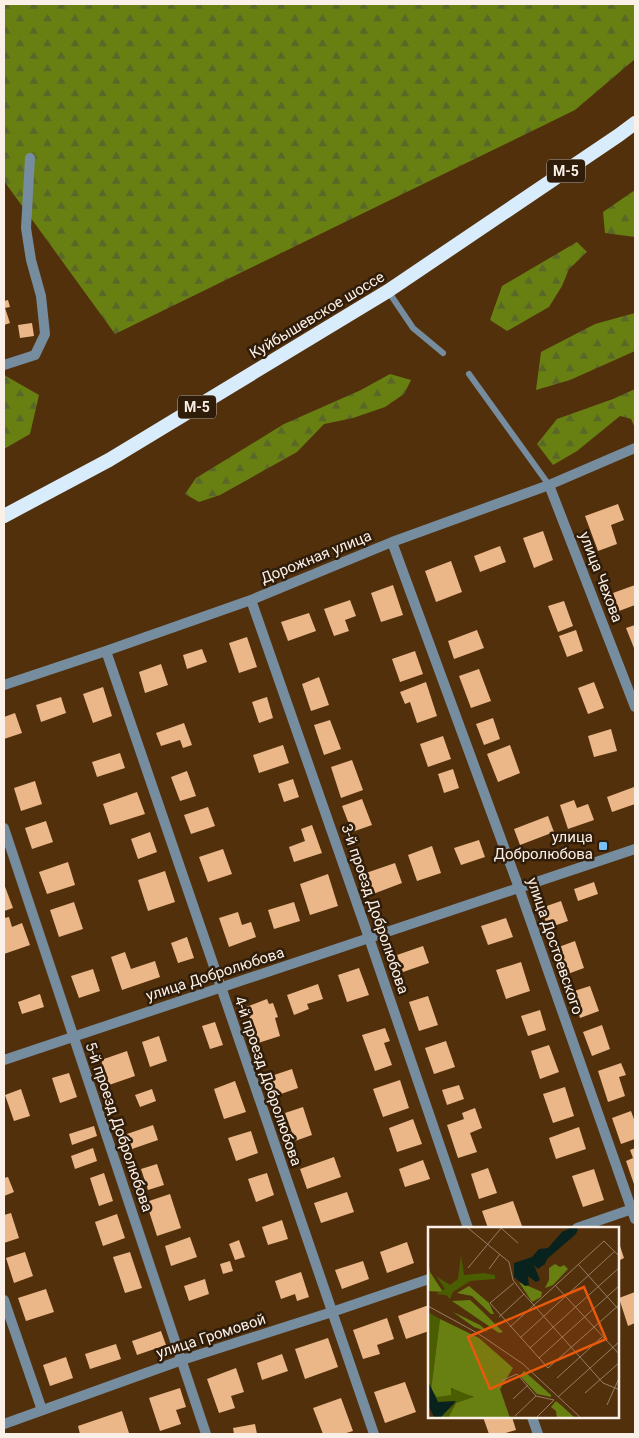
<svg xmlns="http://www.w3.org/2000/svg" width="639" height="1438" font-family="Roboto,sans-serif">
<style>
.forest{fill:url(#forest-firs)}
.building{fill:#ecb788}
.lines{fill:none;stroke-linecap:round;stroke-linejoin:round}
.service{stroke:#768da0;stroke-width:6}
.minor{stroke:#768da0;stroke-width:10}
.tertiary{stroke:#768da0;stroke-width:10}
.trunk{stroke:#d8ecfc;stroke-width:14}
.poi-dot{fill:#76c0f7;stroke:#2f1c09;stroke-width:2}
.labels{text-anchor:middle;stroke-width:5;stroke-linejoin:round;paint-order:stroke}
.shield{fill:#2f1c09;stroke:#beb0a4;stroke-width:1}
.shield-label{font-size:14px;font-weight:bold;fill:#fbf0e7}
.street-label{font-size:15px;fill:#fbf0e7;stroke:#2f1c09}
.poi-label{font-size:15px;fill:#fbf0e7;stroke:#2f1c09;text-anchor:end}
.inset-road{fill:none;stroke:#967d64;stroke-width:1}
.view{fill:#e8590c;fill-opacity:0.15;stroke:#e8590c;stroke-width:2.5}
.inset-edge{fill:none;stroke:#fbf0e7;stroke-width:2.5}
</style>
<defs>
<pattern id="forest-firs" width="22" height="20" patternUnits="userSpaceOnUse" patternTransform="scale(1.25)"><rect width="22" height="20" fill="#678011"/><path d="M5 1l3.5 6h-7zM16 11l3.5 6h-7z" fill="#5a6728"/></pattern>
</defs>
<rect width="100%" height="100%" fill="#53300c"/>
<path class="forest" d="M4,4H635V59L575,110L115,334L4,181Z
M635,190V237L605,233L603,212Z
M577,242L587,252L569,269L562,286L549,307L507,331L490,320L502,286Z
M635,313V351L570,380L536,390L541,352L595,324Z
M390,374L411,380L404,394L385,407L353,418L324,424L297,452L220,495L199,502L185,494L196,478L284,424L361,390Z
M4,375L39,395L30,434L4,449Z
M635,389V428L631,419L620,416L577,451L553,465L537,444L557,419L613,399Z"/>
<path class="building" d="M8,300L10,307L5,308L10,323L4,325V301Z
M32,323L34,336L20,338L18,325Z
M618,504L624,520L611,525L617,544L598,551L585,516Z
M543,531L553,560L534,568L523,538Z
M500,546L506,562L480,572L474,556Z
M451,561L462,592L436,602L425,571Z
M393,585L403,615L381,622L371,593Z
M635,585V605L619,611L613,593Z
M350,600L356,616L345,620L349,631L334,636L324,609Z
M564,601L573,626L558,632L548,606Z
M309,613L316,631L288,641L281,622Z
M635,625V648H634L626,628Z
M477,630L484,648L454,659L448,641Z
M576,630L583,651L567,657L559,636Z
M247,637L257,667L239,673L229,643Z
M202,649L207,662L187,669L183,655Z
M415,651L423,674L400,682L392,659Z
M161,664L168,685L145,693L139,672Z
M479,669L491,701L471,708L459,676Z
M319,677L329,705L311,711L302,684Z
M426,682L437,716L417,723L410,702L405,704L400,692Z
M594,682L604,708L588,714L578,688Z
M103,687L112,716L93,723L83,694Z
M61,697L66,713L41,722L36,705Z
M267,697L273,718L259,723L252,702Z
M15,713L22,733L4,739V717Z
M493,718L500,739L484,745L476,724Z
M330,720L341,749L324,755L314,725Z
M184,723L192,745L183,748L180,740L161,746L156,733Z
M611,729L617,751L594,757L588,736Z
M443,736L451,759L428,767L420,744Z
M283,745L289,763L259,773L253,755Z
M510,745L520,773L498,782L487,754Z
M120,753L125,768L97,777L92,762Z
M352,760L363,790L341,798L331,767Z
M453,769L459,788L444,793L438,774Z
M187,771L196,796L180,801L171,777Z
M293,779L299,797L284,802L278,784Z
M35,781L42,804L21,811L14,788Z
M634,787L635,804L612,812L607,797Z
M137,792L145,814L110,825L103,804Z
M362,799L372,825L352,832L342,806Z
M574,800L577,808L588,804L594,820L568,829L560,805Z
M208,807L215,826L191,834L184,815Z
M548,816L554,832L520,845L514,829Z
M46,821L53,842L32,849L25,828Z
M312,825L322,853L294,862L289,847L305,841L301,829Z
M150,832L157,852L138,859L131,839Z
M479,840L485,857L461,865L454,848Z
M432,846L441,873L417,881L408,855Z
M223,849L232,874L208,882L199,857Z
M68,862L75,885L47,894L39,872Z
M395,863L402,883L373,894L366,873Z
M165,871L175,902L148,911L138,880Z
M328,874L338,906L310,915L300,884Z
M594,882L598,894L578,901L574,889Z
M4,884L13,908L4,911Z
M561,901L568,921L548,928L541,908Z
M74,902L83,929L59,937L50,910Z
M294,902L300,921L274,929L268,910Z
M238,912L242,925L251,922L256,937L229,947L219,918Z
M9,917L12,927L22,923L30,945L4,954V918Z
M506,918L513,937L488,945L481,926Z
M187,937L194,958L178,963L171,943Z
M575,941L584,968L565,975L556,948Z
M423,946L429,963L403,972L397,955Z
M125,952L131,969L155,961L160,977L122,990L111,957Z
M521,962L530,991L506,999L496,970Z
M359,968L369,995L347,1002L338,975Z
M93,969L100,991L79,998L71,976Z
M318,984L323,999L307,1004L309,1009L294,1015L287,995Z
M590,986L599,1011L580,1018L571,992Z
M40,994L44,1007L22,1014L18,1002Z
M428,996L438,1025L419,1031L409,1002Z
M267,999L269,1004L273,1003L278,1017L275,1018L280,1036L258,1043L246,1007Z
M540,1010L546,1030L528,1036L521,1016Z
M215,1022L223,1045L210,1049L202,1026Z
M602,1025L610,1049L592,1056L583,1032Z
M385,1028L390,1041L384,1043L392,1065L375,1071L362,1035Z
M159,1036L167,1061L150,1067L142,1042Z
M446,1041L455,1067L434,1074L425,1048Z
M549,1045L559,1072L540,1079L531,1051Z
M127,1051L135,1076L109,1085L101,1060Z
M621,1063L626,1075L619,1077L625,1096L608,1102L598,1071Z
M292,1069L298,1088L278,1095L271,1076Z
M69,1073L77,1097L60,1103L52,1078Z
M400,1080L409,1108L383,1117L373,1089Z
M235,1081L246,1112L224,1119L214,1089Z
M459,1085L464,1099L447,1105L442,1090Z
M565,1087L574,1116L553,1123L543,1094Z
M21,1089L30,1116L14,1121L5,1095Z
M152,1089L156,1101L140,1107L135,1095Z
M303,1107L312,1135L295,1141L285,1113Z
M475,1108L482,1128L470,1133L477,1152L458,1158L447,1125L464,1119L462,1113Z
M631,1111L635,1122V1139L621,1144L612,1118Z
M413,1119L422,1144L397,1152L389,1128Z
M153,1125L158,1140L132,1149L127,1134Z
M94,1126L97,1136L72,1145L69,1134Z
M579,1127L586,1149L556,1159L549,1138Z
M251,1131L258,1153L236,1161L228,1138Z
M93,1148L97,1161L75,1169L71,1156Z
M635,1148V1187L626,1161L633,1158L630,1150Z
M334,1157L341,1177L307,1189L300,1169Z
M423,1160L430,1179L405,1187L399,1169Z
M157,1164L164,1185L148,1190L141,1169Z
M488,1168L497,1193L479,1199L471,1174Z
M594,1169L604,1200L583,1207L572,1176Z
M104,1173L113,1201L99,1206L90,1178Z
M267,1173L274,1195L256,1202L248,1179Z
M8,1177L14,1192L4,1196V1178Z
M347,1192L354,1212L321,1223L314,1203Z
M170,1194L181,1228L157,1236L146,1202Z
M513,1201L522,1226L516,1228H488L482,1211Z
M11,1213L19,1238L4,1243V1215Z
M117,1214L125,1238L103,1246L95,1222Z
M282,1220L288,1239L268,1245L262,1227Z
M190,1237L197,1257L171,1266L165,1246Z
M239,1240L245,1257L235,1260L229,1244Z
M618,1240L624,1258L618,1261Z
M407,1242L414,1263L387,1273L380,1252Z
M25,1252L33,1276L14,1283L6,1258Z
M130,1252L142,1288L125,1293L113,1257Z
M230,1261L233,1271L223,1274L220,1264Z
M363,1261L369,1279L342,1289L335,1270Z
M301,1272L309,1297L297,1301L295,1294L281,1299L275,1281Z
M205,1279L209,1294L189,1301L184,1286Z
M46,1289L54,1312L26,1321L18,1298Z
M635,1292V1323L628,1326L619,1298Z
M429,1305V1331L406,1339L398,1316Z
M387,1318L394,1339L377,1345L380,1354L363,1359L353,1330Z
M161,1331L166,1345L137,1355L132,1341Z
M328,1338L338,1367L305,1379L295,1349Z
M116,1344L121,1359L90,1369L85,1354Z
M282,1354L288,1371L262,1380L257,1363Z
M66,1357L73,1378L50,1386L43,1365Z
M236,1368L244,1392L231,1396L235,1408L219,1413L207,1379Z
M405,1382L416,1412L385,1423L374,1392Z
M180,1388L186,1407L176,1410L181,1424L160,1431L149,1398Z
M341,1398L353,1431L343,1434H323L313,1408Z
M122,1411L129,1433L80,1434L78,1426Z
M483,1417H512L516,1430L502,1434H489Z
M255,1424L257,1434H234L233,1428Z"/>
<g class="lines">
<path class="service" d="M388,291L413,328L443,353
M469,374L549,485"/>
<path class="minor" d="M4,365L35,355L45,334L41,296L31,260L26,228L30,158
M549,485L635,707
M392,542L519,888L635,1219
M251,600L369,938L468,1228
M106,651L374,1434
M4,685L106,651L251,600L392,542L549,485L635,448
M4,828L206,1434
M577,1228L635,1208
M4,1300L42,1410
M532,1417L538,1434
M4,1424L182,1360L332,1312L429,1279"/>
<path class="tertiary" d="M4,1060L635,849"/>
<path class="trunk" d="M4,516L109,460L388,291L619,135L635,123"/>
</g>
<rect class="poi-dot" x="598" y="841" width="10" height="10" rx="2.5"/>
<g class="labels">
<g class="shield">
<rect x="547" y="159.5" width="38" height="23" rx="4"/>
<rect x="178" y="395.5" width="38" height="23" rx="4"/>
</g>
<g class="shield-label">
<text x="566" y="176">М-5</text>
<text x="197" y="412">М-5</text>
</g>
<g class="street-label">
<text transform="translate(317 315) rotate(-31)" y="5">Куйбышевское шоссе</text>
<text transform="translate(316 557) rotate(-22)" y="5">Дорожная улица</text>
<text transform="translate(601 577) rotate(69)" y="5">улица Чехова</text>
<text transform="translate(375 909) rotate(71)" y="5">3-й проезд Добролюбова</text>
<text transform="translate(555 946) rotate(71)" y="5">улица Достоевского</text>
<text transform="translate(215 974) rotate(-18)" y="5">улица Добролюбова</text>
<text transform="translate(268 1081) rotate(71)" y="5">4-й проезд Добролюбова</text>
<text transform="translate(119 1127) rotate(71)" y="5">5-й проезд Добролюбова</text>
<text transform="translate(211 1336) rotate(-18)" y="5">улица Громовой</text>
</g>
<g class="poi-label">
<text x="593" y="842">улица<tspan x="593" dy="17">Добролюбова</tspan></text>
</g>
</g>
<g transform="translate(428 1227)">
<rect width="191" height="191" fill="#53300c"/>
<path d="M0,85L12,92L3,163L32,162L46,171L28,176L20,191H10L28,176L10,175L3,163L0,154Z" fill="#4a5d00"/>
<path d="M0,34L2,45L15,65L0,64ZM127,37L132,40L136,38L140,42L125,58L117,61L121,53V41ZM91,55L114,65L113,70L104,75ZM41,59L61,76L66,87H63L44,69L29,66ZM42,73L54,84L75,105L71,106L24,74ZM25,85L52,98L60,105L46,100ZM12,92L51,111L85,141L72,162L82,191H20L28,176L46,170L23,161V168L9,170L3,163ZM96,144L123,168V170L109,167L92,149ZM128,174L134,179L147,191H129L128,184L123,180Z" fill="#678011"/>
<path d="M33,28L36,48L56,46L67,48V52L42,54L25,65L22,72L18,68L8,67L17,62L8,49L22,58L30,52Z" fill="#4a5d00"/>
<path d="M144,0L150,2L148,7L119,32L117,37L110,42L106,38L112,53L108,55L100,49L101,58L97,59L86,50V36L104,30L111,22L120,21L134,5ZM0,154L10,175L28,174L13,190H6L0,178Z" fill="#08221e"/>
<path class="inset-road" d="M40,1L81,35L85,53L95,66L175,156L192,163M73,1L90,16M150,37L192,84M40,41L74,0M61,42L72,27M86,56L62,76L120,141L192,77M127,58L192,128M0,79L51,107L95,137L153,191M71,90L96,67M82,100L176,14L192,30M92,111L187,24M102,121L192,40M111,131L192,58M129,151L174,110M73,154L89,147L108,169L126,173M157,166L192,135M130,170L192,114M85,172L100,158M179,178L192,149M87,189L108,169M108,191L126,173"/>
<path class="view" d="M156,60L178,112L62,162L40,110Z"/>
<rect width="191" height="191" class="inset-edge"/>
</g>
<rect width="639" height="1438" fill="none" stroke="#fbf0e7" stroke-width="10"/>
</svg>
